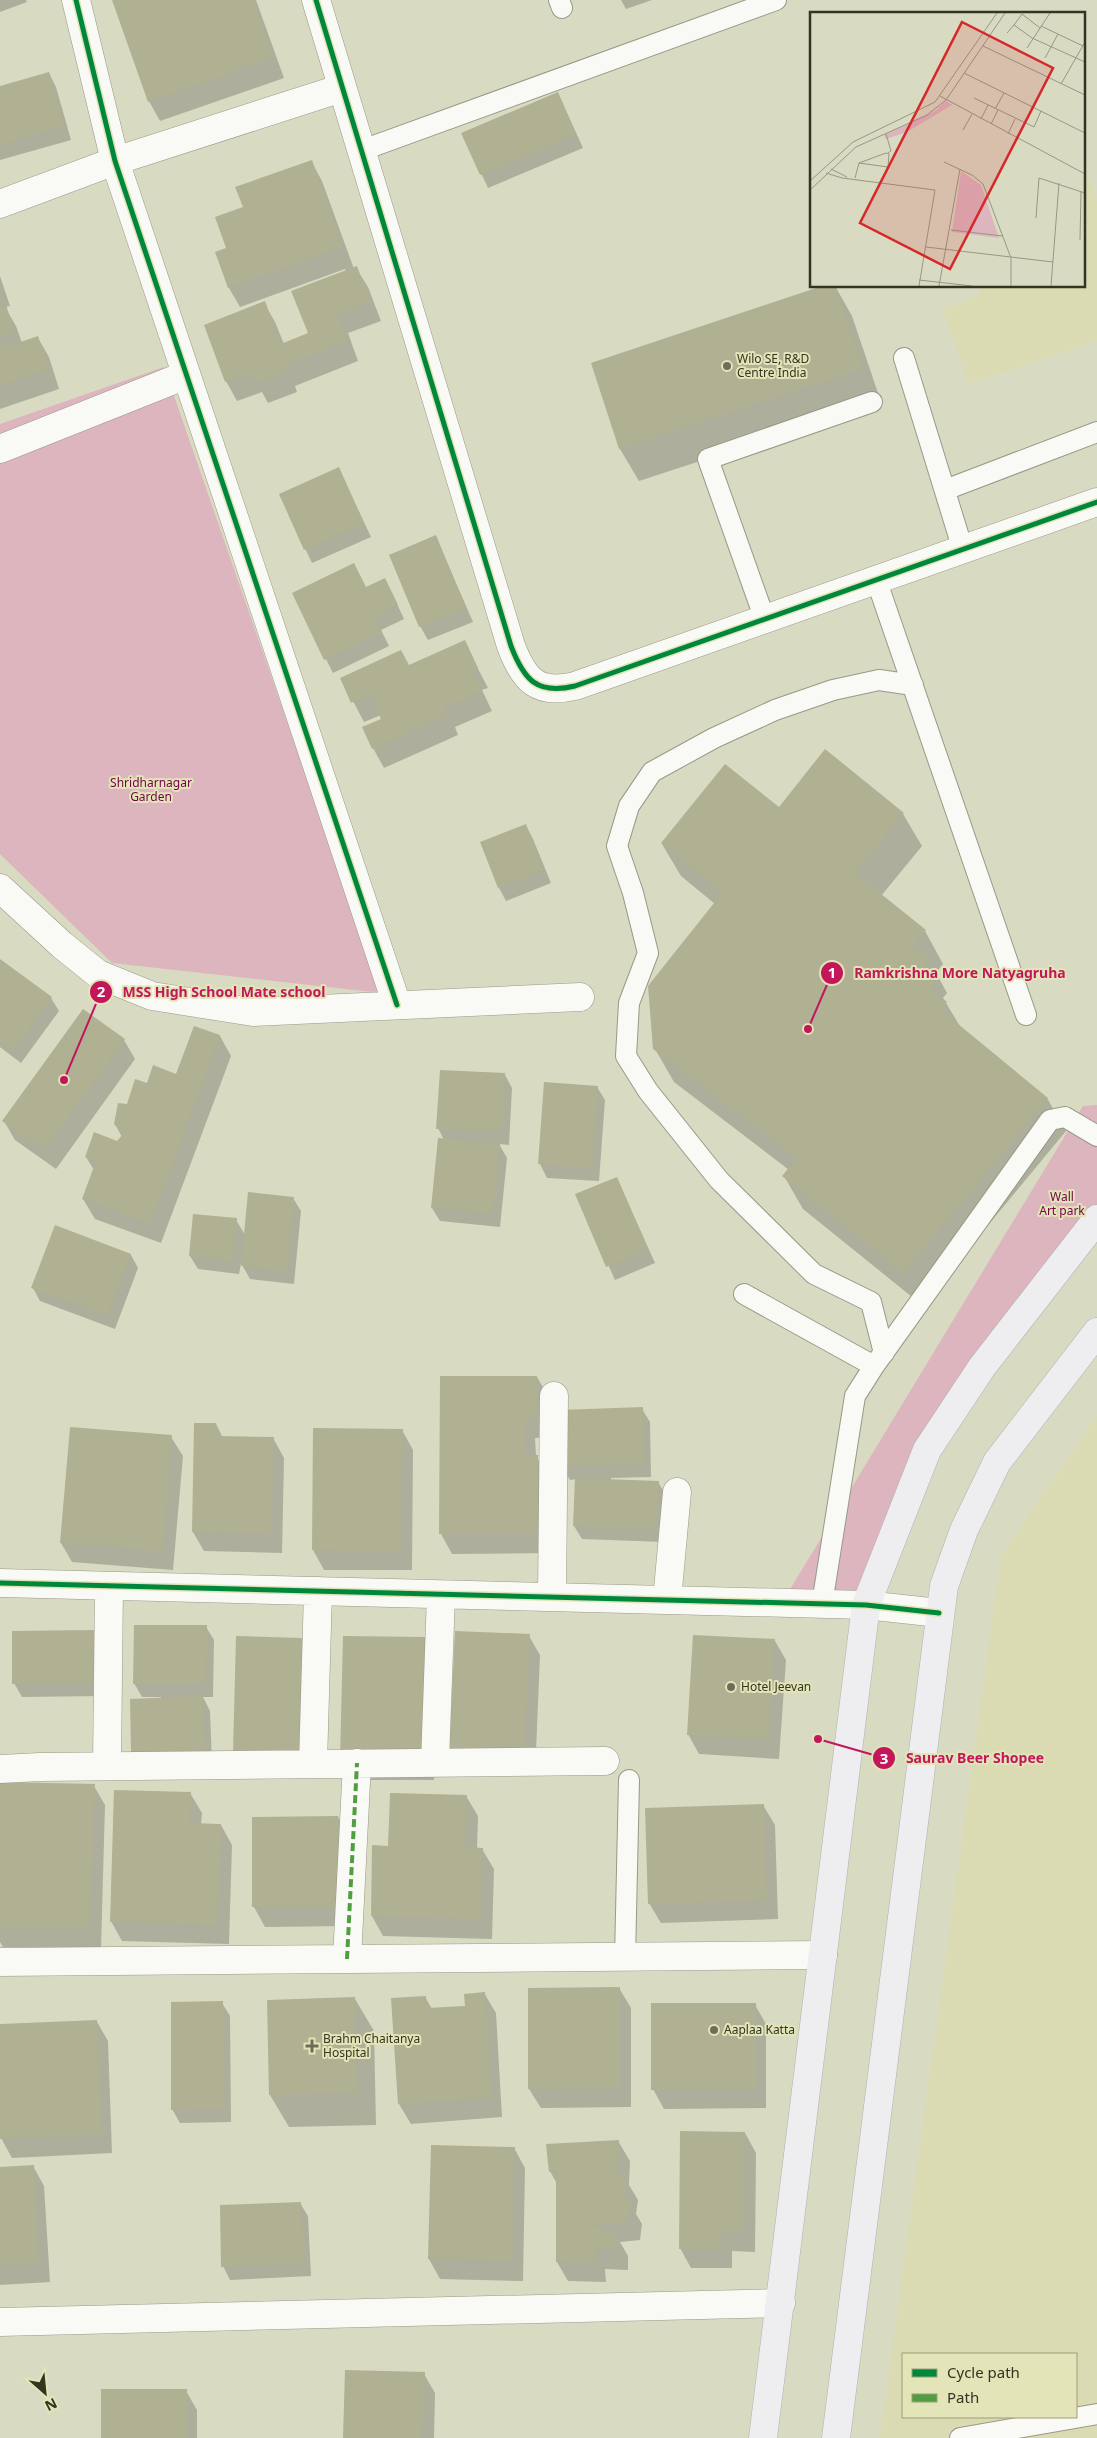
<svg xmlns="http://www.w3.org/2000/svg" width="1097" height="2438" font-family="'Noto Sans',sans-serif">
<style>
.built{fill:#dadbb3;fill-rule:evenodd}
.green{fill:#dcb5be}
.shadow{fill:#0003}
.building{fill:#b0b092}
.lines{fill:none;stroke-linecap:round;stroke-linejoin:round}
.lane-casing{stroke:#999986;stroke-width:22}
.street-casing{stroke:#999986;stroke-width:29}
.secondary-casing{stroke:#999986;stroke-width:29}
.primary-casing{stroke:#b1b0af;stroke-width:29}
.lane{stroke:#f9f9f6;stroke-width:20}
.street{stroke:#f9f9f6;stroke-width:28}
.secondary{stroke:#f9f9f6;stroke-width:28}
.primary{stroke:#eeedf0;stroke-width:28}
.quiet{stroke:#519e40;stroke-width:4;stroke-dasharray:8 4;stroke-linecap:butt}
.cycleway-casing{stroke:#e3e4b7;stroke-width:8}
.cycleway{stroke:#00873e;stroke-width:5}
.poi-dot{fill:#6d6e5a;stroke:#e3e4b7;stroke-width:2}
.labels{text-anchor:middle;stroke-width:4;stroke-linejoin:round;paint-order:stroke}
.poi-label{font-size:12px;fill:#333422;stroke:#e3e4b7;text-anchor:start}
.park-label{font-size:12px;fill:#73004b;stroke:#e3e4b7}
.inset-road{fill:none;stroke:#979882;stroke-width:1}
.view{fill:#d62828;fill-opacity:0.15;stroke:#d62828;stroke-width:2.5}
.inset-edge{fill:none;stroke:#333422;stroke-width:2.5}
.leader{fill:none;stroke:#c2185b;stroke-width:2}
.callout-dot{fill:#c2185b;stroke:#e3e4b7;stroke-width:2}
.mark-label{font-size:15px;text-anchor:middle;font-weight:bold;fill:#fff}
.callout-label{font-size:14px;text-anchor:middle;font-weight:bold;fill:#c2185b;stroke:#e3e4b7;stroke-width:4;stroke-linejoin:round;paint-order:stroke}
</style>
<rect width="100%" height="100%" fill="#d9dac2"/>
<path class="built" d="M1083,161L1097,202V341L969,384L943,309L981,296L978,286H1083Z
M1097,1416V2438H880L1001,1556ZM903,2354H1076V2417H903Z"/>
<path class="green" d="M164,367L381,993L112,963L0,854V424Z
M1097,1105V1213L921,1444L866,1600L789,1591L1083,1106Z"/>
<path class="shadow" d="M0,0H26L27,2L0,12Z
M113,0H256L284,78L160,121L149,101Z
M621,0H652L626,9Z
M49,73L56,87L71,140L0,160V87Z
M558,93L583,148L488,188L463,134Z
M311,161L322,181L354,269L356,268L368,287L381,321L348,333L358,361L295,386L297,392L268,403L262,392L237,401L226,381L264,303L275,322L284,344L309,334L346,271L345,269L240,307L229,288L228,249L244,207Z
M0,276L10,306L5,307L16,326L22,343L38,338L49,357L59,389L0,409Z
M835,286L852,316L881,402L639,481L620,449L592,363Z
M339,469L371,537L312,563L280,495Z
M436,537L473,622L428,640L420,626Z
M366,589L392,593L404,619L381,630L389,646L333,673L293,594Z
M464,642L488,688L482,690L492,711L455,727L458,735L384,768L373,748L383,719L381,715L364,722L341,678L410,666Z
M779,809L903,814L922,846L881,896L925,931L943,964L936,973L947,993L943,998L961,1028L1047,1098L1066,1131L922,1305L803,1209L784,1176L789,1170L674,1082L655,1049L715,904L681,876L662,844Z
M526,826L533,839L551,883L506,901L499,888Z
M0,961L51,998L59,1011L21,1063L0,1047Z
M195,1028L220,1036L231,1056L161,1243L95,1219L83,1199L94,1170L86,1157L117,1142L122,1137L115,1124L147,1084L176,1075Z
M124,1040L135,1059L56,1169L15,1140L4,1121Z
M505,1075L512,1088L509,1145L499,1144L507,1158L500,1227L440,1221L432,1208L444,1140L438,1128Z
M545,1083L597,1087L605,1100L599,1181L547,1178L540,1164Z
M617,1178L655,1263L615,1280L577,1195Z
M293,1198L301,1211L294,1284L250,1279L241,1263L239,1274L198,1269L190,1256L236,1220L245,1235Z
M131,1255L138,1268L115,1329L40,1301L33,1288Z
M537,1377L548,1396V1437L535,1438L536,1456L548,1476V1553L452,1554L441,1534Z
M642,1409L650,1422L651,1477L611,1478V1480L658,1482L666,1495L664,1542L582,1539L574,1526L576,1479L570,1480L562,1466Z
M216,1424L223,1438H273L284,1458L282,1553L204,1551L193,1532Z
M314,1429L402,1430L413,1450L412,1570H324L313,1550Z
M171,1437L183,1456L173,1570L72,1562L61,1543Z
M206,1627L214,1640L213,1697H203L210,1711L212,1763L140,1766L133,1752L131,1701L161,1699V1697H142L134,1683Z
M95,1631L103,1696L22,1697L14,1683Z
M529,1636L540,1655L535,1775L462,1772Z
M425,1638L436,1658L434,1780H353Z
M301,1639L312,1658L310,1773L234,1753Z
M775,1641L786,1660L779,1759L699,1754L688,1734Z
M0,1783L94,1786L105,1805L101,1949L3,1947L0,1942Z
M190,1793L202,1813L201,1825H221L232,1845L229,1944L122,1941L111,1921Z
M466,1796L478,1816L477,1849H482L494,1869L492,1939L383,1936L372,1916L374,1847H390Z
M763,1805L775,1825L778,1919L661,1923L649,1903Z
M338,1817L349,1836L350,1926L265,1927L254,1907Z
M619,1988L631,2008V2107L541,2108L529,2089Z
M484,1993L496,2013L502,2117L411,2124L399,2104L425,1997L432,2009L467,2007Z
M355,1999L374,2031L376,2125L289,2127L270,2095Z
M222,2003L230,2016L231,2122L180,2123L172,2109Z
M755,2005L766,2024V2108L664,2109L653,2089Z
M97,2022L108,2041L112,2153L12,2158L1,2138L0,2026Z
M745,2133L756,2153L755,2252L732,2251V2268H691L680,2248Z
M618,2141L630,2161L629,2185L638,2200L636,2214L642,2224L640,2240L620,2242L628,2256V2270L605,2269L606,2282L568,2281L557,2262V2184L550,2171Z
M514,2148L525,2168L523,2281L440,2279L429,2259Z
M33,2166L44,2186L50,2282L0,2285V2168Z
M300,2203L308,2216L311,2276L230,2280L223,2266Z
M424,2374L435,2393L434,2438H344Z
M186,2391L197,2410V2438H102Z"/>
<path class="building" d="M112,0H253L273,58L148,102Z
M49,72L64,126L0,145V86Z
M558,92L576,134L480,175L461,133Z
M312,160L343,247L228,288L215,252L226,248L215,217L243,207L235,187Z
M357,266L370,301L337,314L348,341L284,366L287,372L255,383L251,372L225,382L204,325L265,301L281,344L308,333L291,291Z
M822,286H836L863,369L619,449L591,363Z
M6,305L14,331L0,336V307Z
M38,336L49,369L0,386V341L3,348Z
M339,467L364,523L304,550L279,494Z
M436,535L466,608L419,627L389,555Z
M354,563L366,587L385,578L398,605L375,616L382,632L324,660L292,593Z
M465,640L478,668L472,670L482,691L445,707L448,715L372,749L362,727L381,719L370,695L351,703L340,678L401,650L409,665Z
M825,749L904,813L855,873L926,930L912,946L929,959L921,970L936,983L931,989L947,1002L941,1010L1048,1098L903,1273L782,1176L797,1158L653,1049L648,986L722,893L661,843L725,764L779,807Z
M526,824L544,870L498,888L480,842Z
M0,959L52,997L13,1050L0,1041Z
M83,1009L125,1039L44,1150L2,1121Z
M194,1026L220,1035L150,1224L82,1199L96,1161L85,1157L94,1132L117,1141L123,1134L114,1124L118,1103L127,1104L135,1079L147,1083L153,1065L176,1074Z
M440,1070L505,1073L502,1132L436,1129Z
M544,1082L598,1086L592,1168L538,1164Z
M438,1138L500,1144L493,1214L431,1208Z
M617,1177L648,1250L606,1267L575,1194Z
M248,1192L294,1197L287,1271L241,1266Z
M193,1214L237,1218L232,1261L189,1256Z
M55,1225L131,1254L107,1316L31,1288Z
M440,1376H537V1418H525V1455H538L537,1534H439Z
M643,1407L644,1464L561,1466L559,1410Z
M194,1423H216L217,1436L274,1437L271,1533L192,1532Z
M70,1427L172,1435L163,1551L60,1543Z
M313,1428L403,1429L401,1551L312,1550Z
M575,1478L659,1481L657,1529L573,1526Z
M134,1625H207L206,1684H133Z
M96,1630V1683L12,1684V1631Z
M455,1631L530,1634L524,1756L449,1753Z
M693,1635L775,1639L769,1740L687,1735Z
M236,1636L302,1638L300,1754L233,1753Z
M343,1636L425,1637L423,1761L340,1760Z
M203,1696L205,1750L131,1752L130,1699Z
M0,1782L95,1784L90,1929L0,1927Z
M114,1790L191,1792L190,1823L221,1824L218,1925L110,1922Z
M390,1793L467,1795L466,1847L483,1848L481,1919L371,1916L372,1845L388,1846Z
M764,1804L767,1900L648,1904L645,1808Z
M338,1816L339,1907H252V1817Z
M620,1987V2088L528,2089V1988Z
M485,1992L492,2098L398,2104L391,1998L426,1996L427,2008L465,2006L464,1994Z
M355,1997L357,2092L269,2095L267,2000Z
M223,2001L224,2109L171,2110V2002Z
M651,2003H756V2089L651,2090Z
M97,2020L102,2134L0,2139V2024Z
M680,2131L745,2132L744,2232H722V2249H679Z
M619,2140L618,2177L627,2179L625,2201L632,2203L629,2221L590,2225L618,2235V2250L595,2249L596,2263L556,2262V2170L549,2172L546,2144Z
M431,2145L515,2147L512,2261L428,2259Z
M34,2165L39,2263L0,2265V2167Z
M301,2202L304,2263L221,2267L220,2205Z
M345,2370L425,2372L422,2438H343Z
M101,2389H187V2438H101Z"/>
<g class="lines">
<defs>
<path id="lane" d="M559,0L562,8
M360,151L776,0
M904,358L963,550
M945,490L1097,432
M876,579L1026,1015
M765,620L708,459L872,402
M744,1294L874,1366
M884,1353L871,1302L814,1274L719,1180L648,1091L626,1056L629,1003L648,953L633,893L617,846L629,806L652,772L714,738L775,710L833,690L879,680L913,685
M822,1604L855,1396L874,1366L1050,1120L1065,1117L1097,1136
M625,1958L629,1780
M960,2438L1097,2414"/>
<path id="street" d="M76,0L115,161L397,1005
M0,204L115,161L342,88
M0,449L186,375
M0,888L62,945L98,974L152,996L253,1012L580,997
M0,1583L866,1605L939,1613
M552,1597L554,1396
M667,1600L677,1492
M435,1762L441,1595
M313,1764L318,1591
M107,1766L109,1586
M0,1769L40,1767L605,1761
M347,1959L357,1763
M0,1962L823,1955
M0,2322L781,2303"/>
<path id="secondary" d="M316,0L511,646C524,680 537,695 575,686L1097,502"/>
<path id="primary" d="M763,2438L866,1605L927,1450L982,1367L1097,1219
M836,2438L944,1586L964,1530L997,1462L1097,1332"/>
</defs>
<use href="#lane" class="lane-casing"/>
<use href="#street" class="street-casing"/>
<use href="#secondary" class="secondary-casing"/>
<use href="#primary" class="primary-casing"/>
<use href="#lane" class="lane"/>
<use href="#street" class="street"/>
<use href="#secondary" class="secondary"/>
<use href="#primary" class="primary"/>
<path class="quiet" d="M347,1959L357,1763"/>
<defs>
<path id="cycleway" d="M76,0L115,161L397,1005
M316,0L511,646C524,680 537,695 575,686L1097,502
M0,1583L866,1605L939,1613"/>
</defs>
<use href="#cycleway" class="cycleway-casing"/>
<use href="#cycleway" class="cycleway"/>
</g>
<g class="poi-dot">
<circle cx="727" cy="366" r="5"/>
<circle cx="731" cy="1687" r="5"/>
<circle cx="714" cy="2030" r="5"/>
<path d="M309.5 2038.5h5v5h5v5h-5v5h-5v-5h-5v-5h5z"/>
</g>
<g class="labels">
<g class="poi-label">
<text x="737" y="363">Wilo SE, R&amp;D<tspan x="737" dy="14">Centre India</tspan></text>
<text x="741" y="1691">Hotel Jeevan</text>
<text x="724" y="2034">Aaplaa Katta</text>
<text x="323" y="2043">Brahm Chaitanya<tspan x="323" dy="14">Hospital</tspan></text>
</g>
<g class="park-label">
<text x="151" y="787">Shridharnagar<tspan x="151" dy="14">Garden</tspan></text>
<text x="1062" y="1201">Wall<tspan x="1062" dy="14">Art park</tspan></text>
</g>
</g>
<g transform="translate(810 12)">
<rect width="275" height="275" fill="#d9dac2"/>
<path d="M136,89L142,93L97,120L76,127L74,123L125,99ZM151,159L171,173L189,226L142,220Z" fill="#dcb5be"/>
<path class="inset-road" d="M204,13L212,2L230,16M231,14L273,34M197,21L204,13L222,26L275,50M173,34L275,83M217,36L240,1M235,46L248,22M154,61L275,121M251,72L275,30M130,84L275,162M164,86L224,115L231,99M185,97L194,81M171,107L178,93M181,112L188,98M153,118L162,102M76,122L81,139L78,141M198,122L205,107M76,141L79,142L78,155L49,151ZM134,150L162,163L173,172L201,246V274M21,157L37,165M16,161L32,166L125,178L109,274M45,166L49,151M0,169L43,130L125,90L187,1M0,178L46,135L117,103L136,88L195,1M226,206L229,166L275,181M141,218L193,224M270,228L271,180M116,235L243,250M109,268L162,274M129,274L150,157M241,274L249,171"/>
<path class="view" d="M152,10L243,56L140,257L50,211Z"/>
<rect width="275" height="275" class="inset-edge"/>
</g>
<path class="leader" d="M808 1029L832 973M64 1080L101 992M818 1739L884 1758"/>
<g class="callout-dot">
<circle cx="808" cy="1029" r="5"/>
<circle cx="64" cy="1080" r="5"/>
<circle cx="818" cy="1739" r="5"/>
<circle cx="832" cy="973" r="12"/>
<circle cx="101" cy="992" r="12"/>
<circle cx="884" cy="1758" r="12"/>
</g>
<g class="mark-label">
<text x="832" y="978">1</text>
<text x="101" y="997">2</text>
<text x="884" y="1764">3</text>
</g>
<g class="callout-label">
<text x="960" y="978">Ramkrishna More Natyagruha</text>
<text x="224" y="997">MSS High School Mate school</text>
<text x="975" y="1763">Saurav Beer Shopee</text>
</g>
<rect x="902" y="2353" width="175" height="65" fill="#e3e4b7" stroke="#9d9e7b"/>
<rect x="912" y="2369" width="25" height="8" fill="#00873e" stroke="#9d9e7b"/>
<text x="947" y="2378" font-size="15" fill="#333422">Cycle path</text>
<rect x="912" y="2394" width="25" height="8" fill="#519e40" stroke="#9d9e7b"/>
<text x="947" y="2403" font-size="15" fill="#333422">Path</text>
<g transform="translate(45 2393) rotate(153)" stroke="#e3e4b7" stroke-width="4" paint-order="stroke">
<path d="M0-4L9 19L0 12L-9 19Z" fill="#333422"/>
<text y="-8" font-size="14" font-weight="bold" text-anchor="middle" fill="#333422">N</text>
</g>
</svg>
